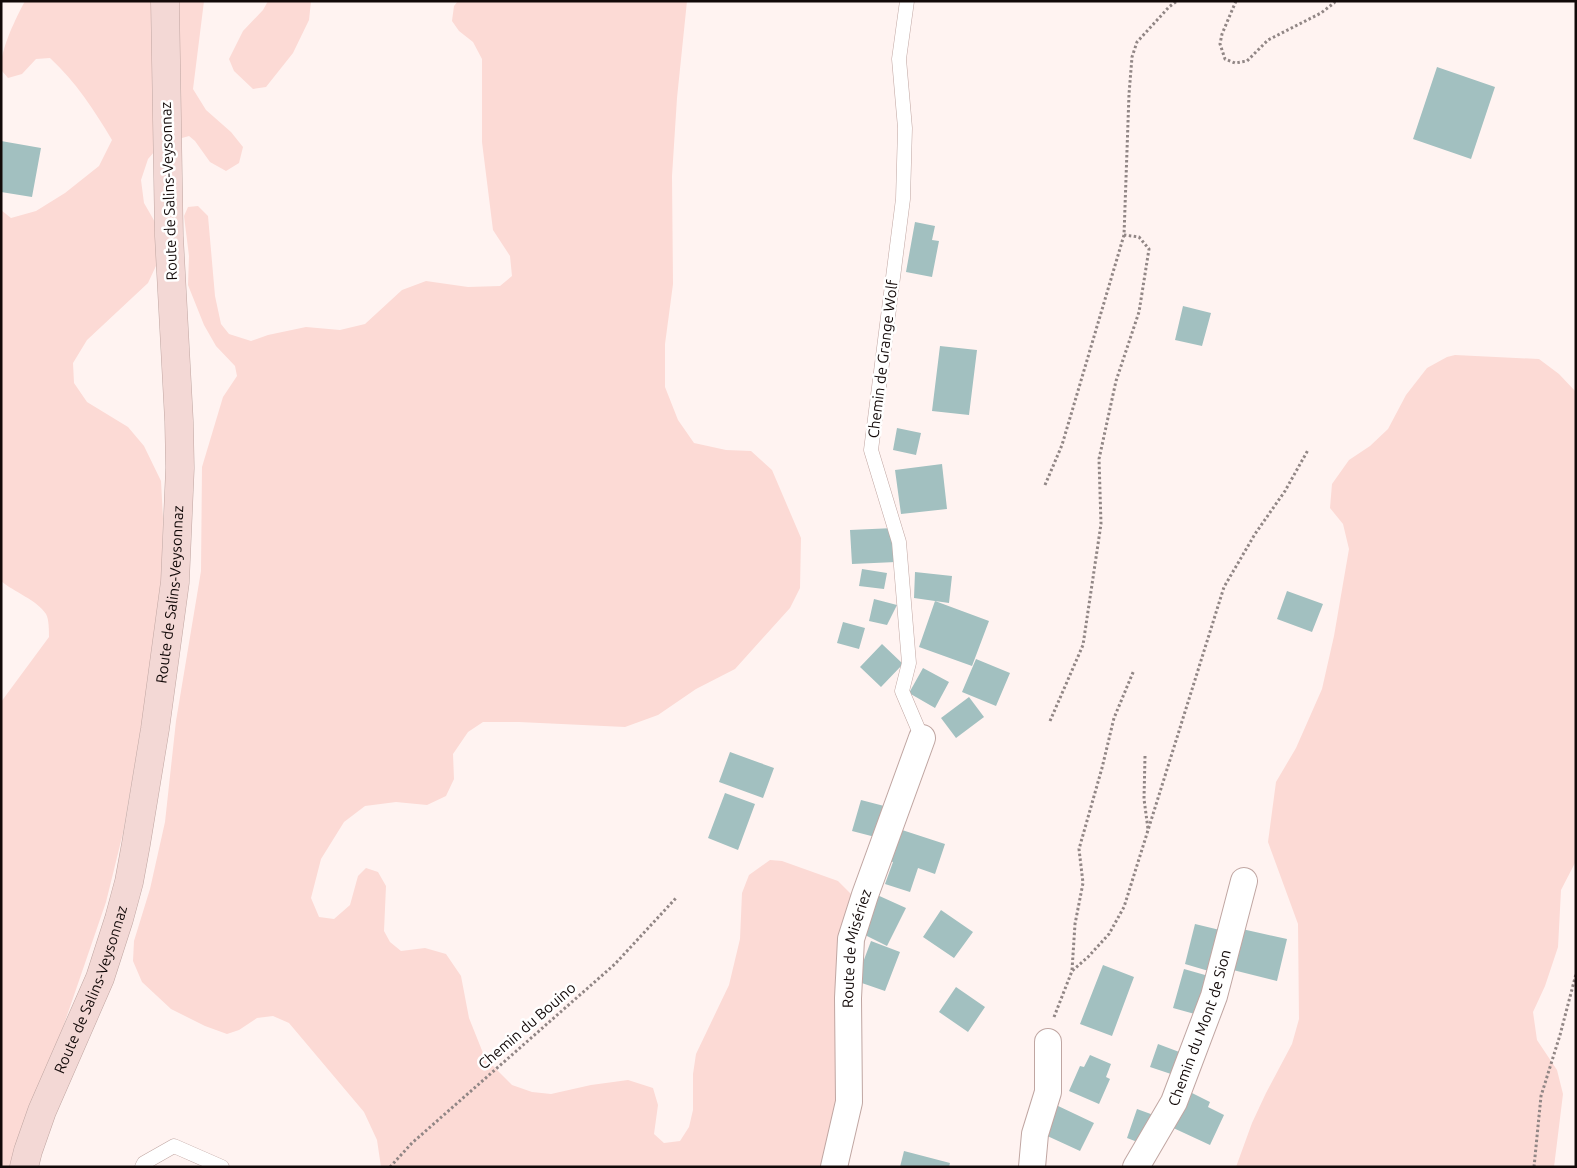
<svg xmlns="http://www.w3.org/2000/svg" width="1577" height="1168" font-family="Ubuntu,sans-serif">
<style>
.green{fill:#fcdad5}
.building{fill:#a2c0c0}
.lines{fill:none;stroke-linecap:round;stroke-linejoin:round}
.lane-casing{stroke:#c0a6a2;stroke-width:15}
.street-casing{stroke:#c0a6a2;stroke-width:28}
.secondary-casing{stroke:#c0a6a2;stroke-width:29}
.path{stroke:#918685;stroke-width:3;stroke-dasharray:2.5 2.5;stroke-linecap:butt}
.lane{stroke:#fff;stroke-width:14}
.street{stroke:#fff;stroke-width:26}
.secondary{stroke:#f3d8d5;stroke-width:28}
.labels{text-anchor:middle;stroke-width:5;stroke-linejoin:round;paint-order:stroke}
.street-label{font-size:15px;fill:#120908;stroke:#fff}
</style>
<rect width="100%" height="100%" fill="#fff3f1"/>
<path class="green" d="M25,1H204L193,89L206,110L231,132L243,147L239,163L226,171L210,162L195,141L189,136L161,144L148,159L141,180L144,203L159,229L162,253L148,283L87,340L73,363L74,383L87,402L128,427L144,446L161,481L163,518L162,580L153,658L123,833L106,902L15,1167H1V702L49,637C49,631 49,619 46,614C37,600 14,592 1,581V210L11,218L36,211L65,193L99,166L112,140C94,110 76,82 50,58L36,59L22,74L8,78C6,75 2,72 1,69C0,50 16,18 25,1Z
M268,1H311L309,20L293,53L266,87L253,89L234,71L229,59L243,31L263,10Z
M458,1H687L677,98L672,176L673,284L665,344V387L678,420L694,443L726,450L751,451L772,470L801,538L800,588L790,608L735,669L696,689L658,715L625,727L519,722H483L468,732L453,754L454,779L446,796L427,805L396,802L365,806L344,822L321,859L311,898L319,917L334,919L350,905L358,876L366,868L378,872L386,886L384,931L390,942L401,951L425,948L446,954L461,976L469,1018L485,1058L512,1085L532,1092L551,1094L591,1085L628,1080L653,1088L658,1105L654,1134L664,1143L680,1141L689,1127L693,1110V1074L696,1054L729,985L740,939L742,893L749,875L770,860L782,861L838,881L852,895L840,1082L823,1167H381L377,1140L364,1112L289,1023L273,1016L257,1018L239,1030L227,1034L205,1026L171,1009L142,982L133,961L134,941L150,889L165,822L176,721L201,571L202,467L223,397L237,376L235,366L216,346L204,325L188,285L189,256L184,216L188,207L198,206L208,216L215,296L221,324L229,334L251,341L268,335L306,327L340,330L365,324L402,290L426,281L468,287L500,286L512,276L510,256L493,230L482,142V59L473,42L459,31L452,21L454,6Z
M1455,355L1539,359L1559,374L1576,392V861L1561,890L1558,947L1545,986L1533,1012L1537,1040L1557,1070L1563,1094L1554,1167H1236L1252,1123L1266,1093L1292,1044L1299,1019L1298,924L1268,842L1276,782L1296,748L1322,689L1334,636L1349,549L1343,524L1330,508L1332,484L1349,460L1370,446L1388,429L1406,395L1427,368L1447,357Z"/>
<path class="building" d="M1437,67L1495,87L1471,159L1413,139Z
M1,141L41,148L32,197L1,192Z
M915,222L935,226L932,240L939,241L932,277L906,272Z
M1183,306L1211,313L1202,346L1175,340Z
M940,346L977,350L969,415L932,411Z
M897,428L921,433L916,455L893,450Z
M942,464L947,509L901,514L895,470Z
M894,528L896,562L852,564L850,530Z
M862,569L887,573L884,589L859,586Z
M915,572L952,576L949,603L914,598Z
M1287,591L1323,604L1312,632L1277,619Z
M874,599L897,605L887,625L869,621Z
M935,601L989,621L972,666L919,647Z
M843,622L865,628L859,649L837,643Z
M882,644L903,664L881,687L860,667Z
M976,659L1010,673L996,706L962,692Z
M923,668L949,682L935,708L909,693Z
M969,697L984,717L956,738L941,718Z
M730,752L774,768L763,798L719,782Z
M725,793L755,804L738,850L708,838Z
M861,800L888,807L879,838L852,831Z
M899,829L945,844L935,874L918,868L910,892L885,884L893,862L889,861Z
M875,894L906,908L887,946L857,931Z
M941,910L973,932L954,958L923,937Z
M1195,924L1224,931L1212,972L1185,964Z
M1242,929L1287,939L1277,981L1233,970Z
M871,941L900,952L885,991L856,981Z
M1103,965L1134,977L1112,1036L1080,1024Z
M1184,969L1212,977L1202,1016L1173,1008Z
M956,987L985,1007L968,1032L939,1012Z
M1158,1044L1182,1053L1174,1075L1150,1067Z
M1090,1055L1111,1064L1106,1077L1110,1079L1099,1104L1069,1091L1080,1066L1084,1067Z
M1186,1090L1210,1102L1208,1107L1224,1115L1210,1145L1169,1126Z
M1056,1105L1094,1123L1080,1151L1043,1134Z
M1137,1109L1159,1117L1148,1146L1127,1138Z
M904,1151L950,1163L949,1167H900Z"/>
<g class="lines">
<defs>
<path id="lane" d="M907,1L899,59L905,128L903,199L871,450L899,542L909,663L902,691L922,738
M142,1167L144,1163L174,1146L222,1167"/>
<g id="street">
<path id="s1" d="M834,1167L849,1102L848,998L851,939L865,895L922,738"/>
<path d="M1032,1167L1035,1134L1048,1092V1042"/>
<path id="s2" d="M1136,1167L1174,1102L1214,996L1244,881"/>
</g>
<g id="secondary">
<path id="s3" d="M24,1167L28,1151L42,1111L100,978L119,919L129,882L136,844L155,729L175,582L180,468L179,421L169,236L165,1"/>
</g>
</defs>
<use href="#lane" class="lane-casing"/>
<use href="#street" class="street-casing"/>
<use href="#secondary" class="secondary-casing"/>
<path class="path" d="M1236,1L1222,34L1220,44L1225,59L1235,63L1247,61L1268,40L1321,13L1334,3L1335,1
M1045,485L1062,445L1124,235L1129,94L1132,57L1137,42L1169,7L1177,1
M1050,721L1083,645L1101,524L1099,459L1116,381L1139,312L1149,249L1139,237L1124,235
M1145,756L1144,799L1148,829
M1072,970L1075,924L1083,883L1079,849L1102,768L1114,718L1134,670
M1054,1017L1072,971L1088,957L1109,934L1124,907L1224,587L1255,534L1285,491L1308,450
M390,1167L412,1143L615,964L676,898
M1534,1167L1541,1096L1560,1035L1576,974"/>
<use href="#lane" class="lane"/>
<use href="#street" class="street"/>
<use href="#secondary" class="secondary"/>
</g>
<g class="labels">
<g class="street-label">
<text transform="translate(169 191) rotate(-92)" y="5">Route de Salins-Veysonnaz</text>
<text transform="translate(883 359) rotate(-83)" y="5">Chemin de Grange Wolf</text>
<text dy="5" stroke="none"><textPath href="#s3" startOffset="595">Route de Salins-Veysonnaz</textPath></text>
<text dy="5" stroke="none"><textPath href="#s1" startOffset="221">Route de Misériez</textPath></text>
<text dy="5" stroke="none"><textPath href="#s3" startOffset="190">Route de Salins-Veysonnaz</textPath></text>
<text transform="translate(527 1026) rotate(-41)" y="5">Chemin du Bouino</text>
<text dy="5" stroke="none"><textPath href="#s2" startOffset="154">Chemin du Mont de Sion</textPath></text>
</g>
</g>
<rect width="1577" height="1168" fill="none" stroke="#120908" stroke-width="5"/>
</svg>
